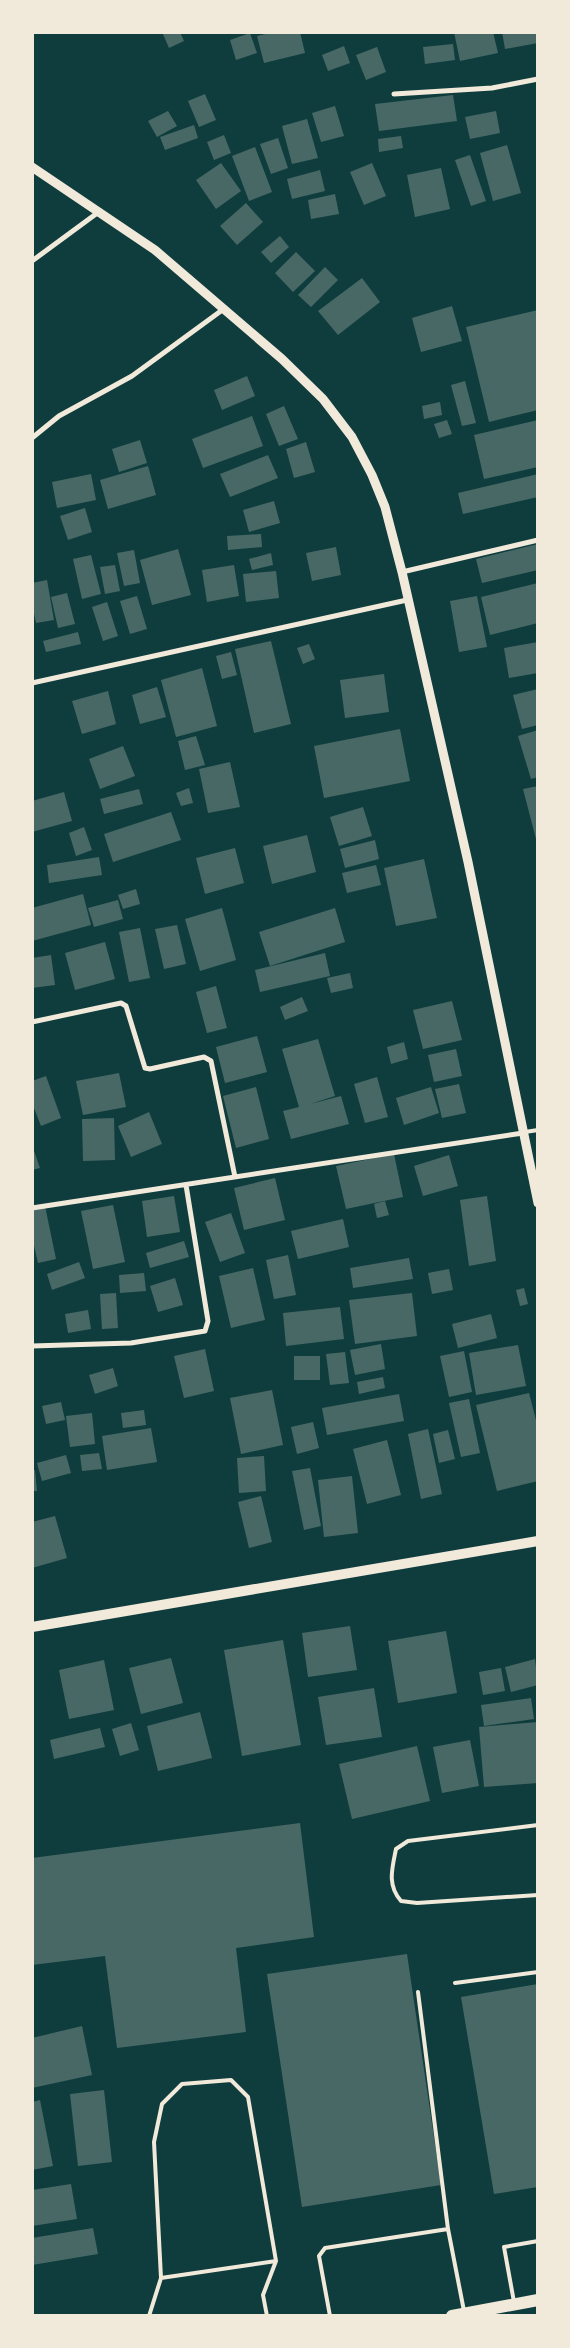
<svg xmlns="http://www.w3.org/2000/svg" width="570" height="2348" font-family="Raleway,sans-serif">
<style>
.building{fill:#486865}
.lines{fill:none;stroke-linecap:round;stroke-linejoin:round}
.service{stroke:#f1e9da;stroke-width:4}
.minor{stroke:#f1e9da;stroke-width:5}
.tertiary{stroke:#f1e9da;stroke-width:9}
.secondary{stroke:#f1e9da;stroke-width:10}
.primary{stroke:#f1e9da;stroke-width:12}
</style>
<rect width="100%" height="100%" fill="#0f3d3e"/>
<path class="building" d="M162,32H180L184,41L169,48Z
M274,32H300L305,53L264,63L257,36Z
M454,32H493L498,53L460,61Z
M502,32H538V43L505,49Z
M250,33L257,53L236,60L230,40Z
M453,44L455,60L425,64L423,47Z
M344,46L350,63L328,71L322,55Z
M377,47L386,72L366,80L356,55Z
M205,94L216,120L199,127L188,101Z
M453,95L457,121L379,131L375,104Z
M335,106L344,136L321,142L312,113Z
M168,111L177,126L157,137L148,121Z
M496,111L500,133L470,139L465,117Z
M307,119L318,158L292,164L282,126Z
M194,125L198,138L165,150L160,137Z
M224,135L231,153L214,160L207,142Z
M401,136L403,148L379,152L378,139Z
M278,138L288,168L271,174L260,144Z
M507,145L521,193L493,201L480,153Z
M255,147L272,192L249,201L232,156Z
M470,155L486,201L471,206L455,160Z
M221,163L241,191L216,209L196,180Z
M372,163L386,196L364,205L350,172Z
M441,168L450,209L415,217L407,175Z
M320,170L325,191L292,199L287,179Z
M335,194L339,214L311,219L308,200Z
M246,203L263,222L237,245L220,226Z
M280,236L289,247L271,263L261,252Z
M296,252L315,271L293,292L275,273Z
M325,267L338,280L311,307L298,295Z
M362,278L380,302L338,335L318,311Z
M452,306L462,341L421,352L412,318Z
M538,310V410L489,422L466,327Z
M247,376L255,396L222,410L214,390Z
M465,381L476,423L462,426L451,385Z
M440,402L442,415L424,419L422,406Z
M284,406L298,439L279,446L266,414Z
M252,416L263,446L203,468L192,439Z
M447,420L452,434L439,438L434,424Z
M538,420V467L484,479L474,435Z
M140,440L147,463L119,472L112,449Z
M306,442L315,472L294,478L286,449Z
M268,455L278,478L230,497L220,474Z
M148,466L156,495L108,509L100,480Z
M91,474L96,500L57,508L52,482Z
M538,474V497L463,514L458,493Z
M274,501L280,523L249,532L243,510Z
M85,508L92,532L68,540L60,516Z
M261,534L262,547L228,550L227,536Z
M538,544V570L482,583L476,559Z
M336,547L341,575L312,581L306,553Z
M178,549L191,595L152,605L140,560Z
M134,550L140,583L124,586L117,553Z
M271,553L273,565L252,570L249,559Z
M91,555L101,594L82,599L73,559Z
M115,565L120,591L105,594L100,567Z
M234,565L239,596L207,602L202,570Z
M276,571L279,598L246,602L243,574Z
M47,580L54,620L36,623L32,604V583Z
M538,583V623L490,635L481,597Z
M67,593L75,624L58,628L51,597Z
M137,596L147,629L130,634L120,601Z
M477,596L487,647L459,652L450,601Z
M107,602L118,636L103,641L92,607Z
M78,632L81,644L46,652L43,641Z
M271,641L291,724L254,733L235,649Z
M538,642V673L509,678L504,648Z
M309,644L315,659L303,664L297,648Z
M231,652L237,675L222,679L216,656Z
M202,668L217,726L176,737L161,680Z
M384,674L389,712L345,718L340,680Z
M157,687L166,717L140,724L132,695Z
M538,689V725L522,729L513,695Z
M108,691L116,724L82,734L72,701Z
M400,729L410,781L324,798L314,746Z
M538,730V777L531,779L518,736Z
M196,736L205,765L185,770L178,741Z
M123,746L135,776L100,789L89,759Z
M230,762L240,807L208,813L199,769Z
M538,786V843H537L523,789Z
M189,788L193,803L181,806L176,793Z
M139,789L143,804L104,814L100,799Z
M64,792L72,821L32,832V801Z
M363,807L372,836L339,846L330,817Z
M171,812L181,840L113,862L104,834Z
M84,827L92,850L76,856L69,833Z
M307,835L316,872L272,884L263,846Z
M375,840L379,859L345,868L340,849Z
M235,848L244,883L205,894L196,858Z
M99,857L102,875L49,883L47,865Z
M424,859L437,918L396,926L384,868Z
M376,865L381,885L347,893L342,873Z
M136,889L140,904L123,909L118,895Z
M83,894L91,925L32,941V908Z
M118,900L123,919L94,927L88,908Z
M222,908L236,960L200,971L185,919Z
M335,908L345,942L270,966L259,932Z
M177,925L186,964L164,969L155,929Z
M140,928L150,978L129,982L119,932Z
M105,942L115,979L75,990L65,953Z
M325,953L330,976L260,992L255,970Z
M51,955L55,985L32,988V958Z
M350,973L353,988L331,993L327,978Z
M216,986L227,1028L207,1033L196,992Z
M302,997L308,1011L285,1020L280,1007Z
M452,1001L462,1040L423,1049L413,1010Z
M257,1036L267,1072L225,1083L216,1047Z
M318,1039L335,1096L310,1104L341,1096L349,1124L291,1139L283,1111L299,1107L282,1049Z
M404,1042L408,1059L391,1064L387,1047Z
M456,1049L462,1076L434,1082L428,1055Z
M119,1073L126,1107L83,1115L76,1081Z
M46,1076L61,1118L41,1126L32,1103V1081Z
M377,1077L388,1117L365,1123L354,1084Z
M459,1084L466,1113L442,1118L435,1089Z
M256,1087L269,1139L236,1148L223,1096Z
M431,1087L439,1113L404,1125L396,1098Z
M149,1112L162,1144L131,1157L118,1126Z
M114,1118L115,1160L83,1161L82,1119Z
M32,1145L40,1168L32,1170Z
M394,1154L403,1197L346,1209L336,1166Z
M449,1155L458,1186L423,1196L414,1166Z
M275,1178L285,1220L244,1230L234,1188Z
M174,1196L180,1232L147,1237L142,1201Z
M487,1196L496,1261L469,1266L460,1200Z
M385,1201L389,1215L377,1218L374,1204Z
M113,1205L125,1262L93,1269L81,1211Z
M45,1206L56,1259L38,1263L32,1237V1209Z
M231,1213L245,1253L220,1262L205,1222Z
M343,1219L349,1247L298,1259L291,1231Z
M184,1241L189,1257L150,1268L146,1253Z
M288,1255L296,1295L274,1299L266,1260Z
M409,1258L413,1279L353,1288L350,1268Z
M79,1262L85,1278L52,1290L47,1274Z
M253,1268L265,1320L231,1328L219,1276Z
M449,1269L453,1290L432,1294L428,1273Z
M144,1273L146,1291L120,1293L119,1275Z
M175,1278L183,1305L158,1312L150,1286Z
M524,1288L528,1304L520,1306L516,1290Z
M116,1293L118,1328L102,1329L100,1294Z
M412,1293L417,1336L355,1344L349,1300Z
M340,1307L344,1339L286,1346L283,1313Z
M88,1310L91,1329L68,1333L65,1314Z
M491,1314L497,1338L458,1348L452,1324Z
M381,1344L385,1369L355,1375L350,1350Z
M518,1345L526,1386L476,1395L469,1353Z
M205,1349L214,1391L184,1398L174,1356Z
M464,1351L472,1392L449,1397L440,1356Z
M345,1352L349,1383L330,1385L326,1354Z
M294,1356H320V1380H294Z
M113,1368L118,1386L95,1394L89,1375Z
M383,1377L385,1388L359,1394L357,1382Z
M272,1390L283,1445L241,1454L230,1398Z
M529,1393L538,1428V1481L497,1491L476,1405Z
M399,1394L404,1421L327,1435L322,1408Z
M469,1399L480,1453L461,1457L449,1403Z
M61,1402L65,1420L46,1424L42,1406Z
M144,1410L146,1425L123,1428L121,1413Z
M92,1413L95,1444L70,1447L66,1416Z
M313,1422L319,1448L297,1454L291,1427Z
M151,1428L157,1462L107,1470L102,1436Z
M428,1429L442,1494L421,1499L408,1434Z
M448,1430L455,1459L439,1463L433,1434Z
M387,1440L401,1495L367,1504L353,1449Z
M99,1453L102,1469L82,1471L80,1455Z
M66,1455L71,1473L42,1481L37,1463Z
M264,1456L266,1491L239,1493L237,1458Z
M310,1468L321,1526L304,1530L292,1471Z
M32,1470H35L37,1491H32Z
M352,1476L358,1533L324,1537L318,1480Z
M261,1496L272,1542L249,1548L238,1502Z
M55,1516L67,1558L32,1568V1522Z
M350,1626L357,1670L308,1677L302,1633Z
M446,1631L457,1693L398,1703L388,1641Z
M283,1640L301,1745L242,1756L224,1650Z
M171,1658L183,1703L141,1714L129,1668Z
M535,1659L538,1685L511,1692L505,1667Z
M104,1660L114,1710L69,1719L59,1670Z
M501,1668L505,1691L483,1695L479,1672Z
M374,1688L382,1737L326,1745L318,1697Z
M531,1698L534,1719L484,1726L481,1705Z
M200,1712L212,1758L158,1771L147,1726Z
M538,1722V1783L484,1787L479,1727Z
M131,1723L139,1750L120,1756L112,1729Z
M100,1728L105,1747L54,1759L50,1740Z
M470,1740L479,1786L442,1793L433,1747Z
M417,1746L430,1801L352,1819L339,1764Z
M300,1823L314,1937L236,1948L246,2032L117,2048L105,1956L32,1965V1858Z
M407,1954L441,2185L302,2207L267,1974Z
M538,1984V2187L494,2194L461,1997Z
M82,2026L92,2075L32,2088V2038Z
M104,2090L112,2162L78,2166L70,2094Z
M40,2100L53,2166L32,2170V2102Z
M71,2184L77,2219L32,2226V2190Z
M93,2228L98,2254L32,2265V2238Z"/>
<g class="lines">
<path class="service" d="M525,1132L538,1130
M538,1825L408,1841L396,1849C392,1869 387,1885 401,1901L417,1903L538,1895
M455,1983L538,1972
M418,1992L448,2229L464,2311
M161,2278L276,2261
M514,2302L504,2247L538,2241
M149,2316L161,2278L154,2142L162,2104L182,2084L231,2080L248,2097L276,2261L263,2295L267,2316
M330,2316L319,2256L325,2248L448,2229"/>
<path class="minor" d="M394,94L492,88L538,79
M32,261L100,211
M32,438L59,416L132,376L225,308
M402,572L538,540
M32,683L407,600
M32,1022L121,1003L126,1006L145,1068L150,1069L204,1057L211,1061L235,1177
M32,1208L523,1133
M32,1346L131,1343L205,1331L208,1321L186,1185"/>
<path class="tertiary" d="M32,167L155,250L282,359L323,399L352,437L372,475L385,507L402,572L468,862L538,1203"/>
<path class="secondary" d="M32,1627L538,1541"/>
<path class="primary" d="M452,2316L538,2300"/>
</g>
<rect width="570" height="2348" fill="none" stroke="#f1e9da" stroke-width="68"/>
</svg>
